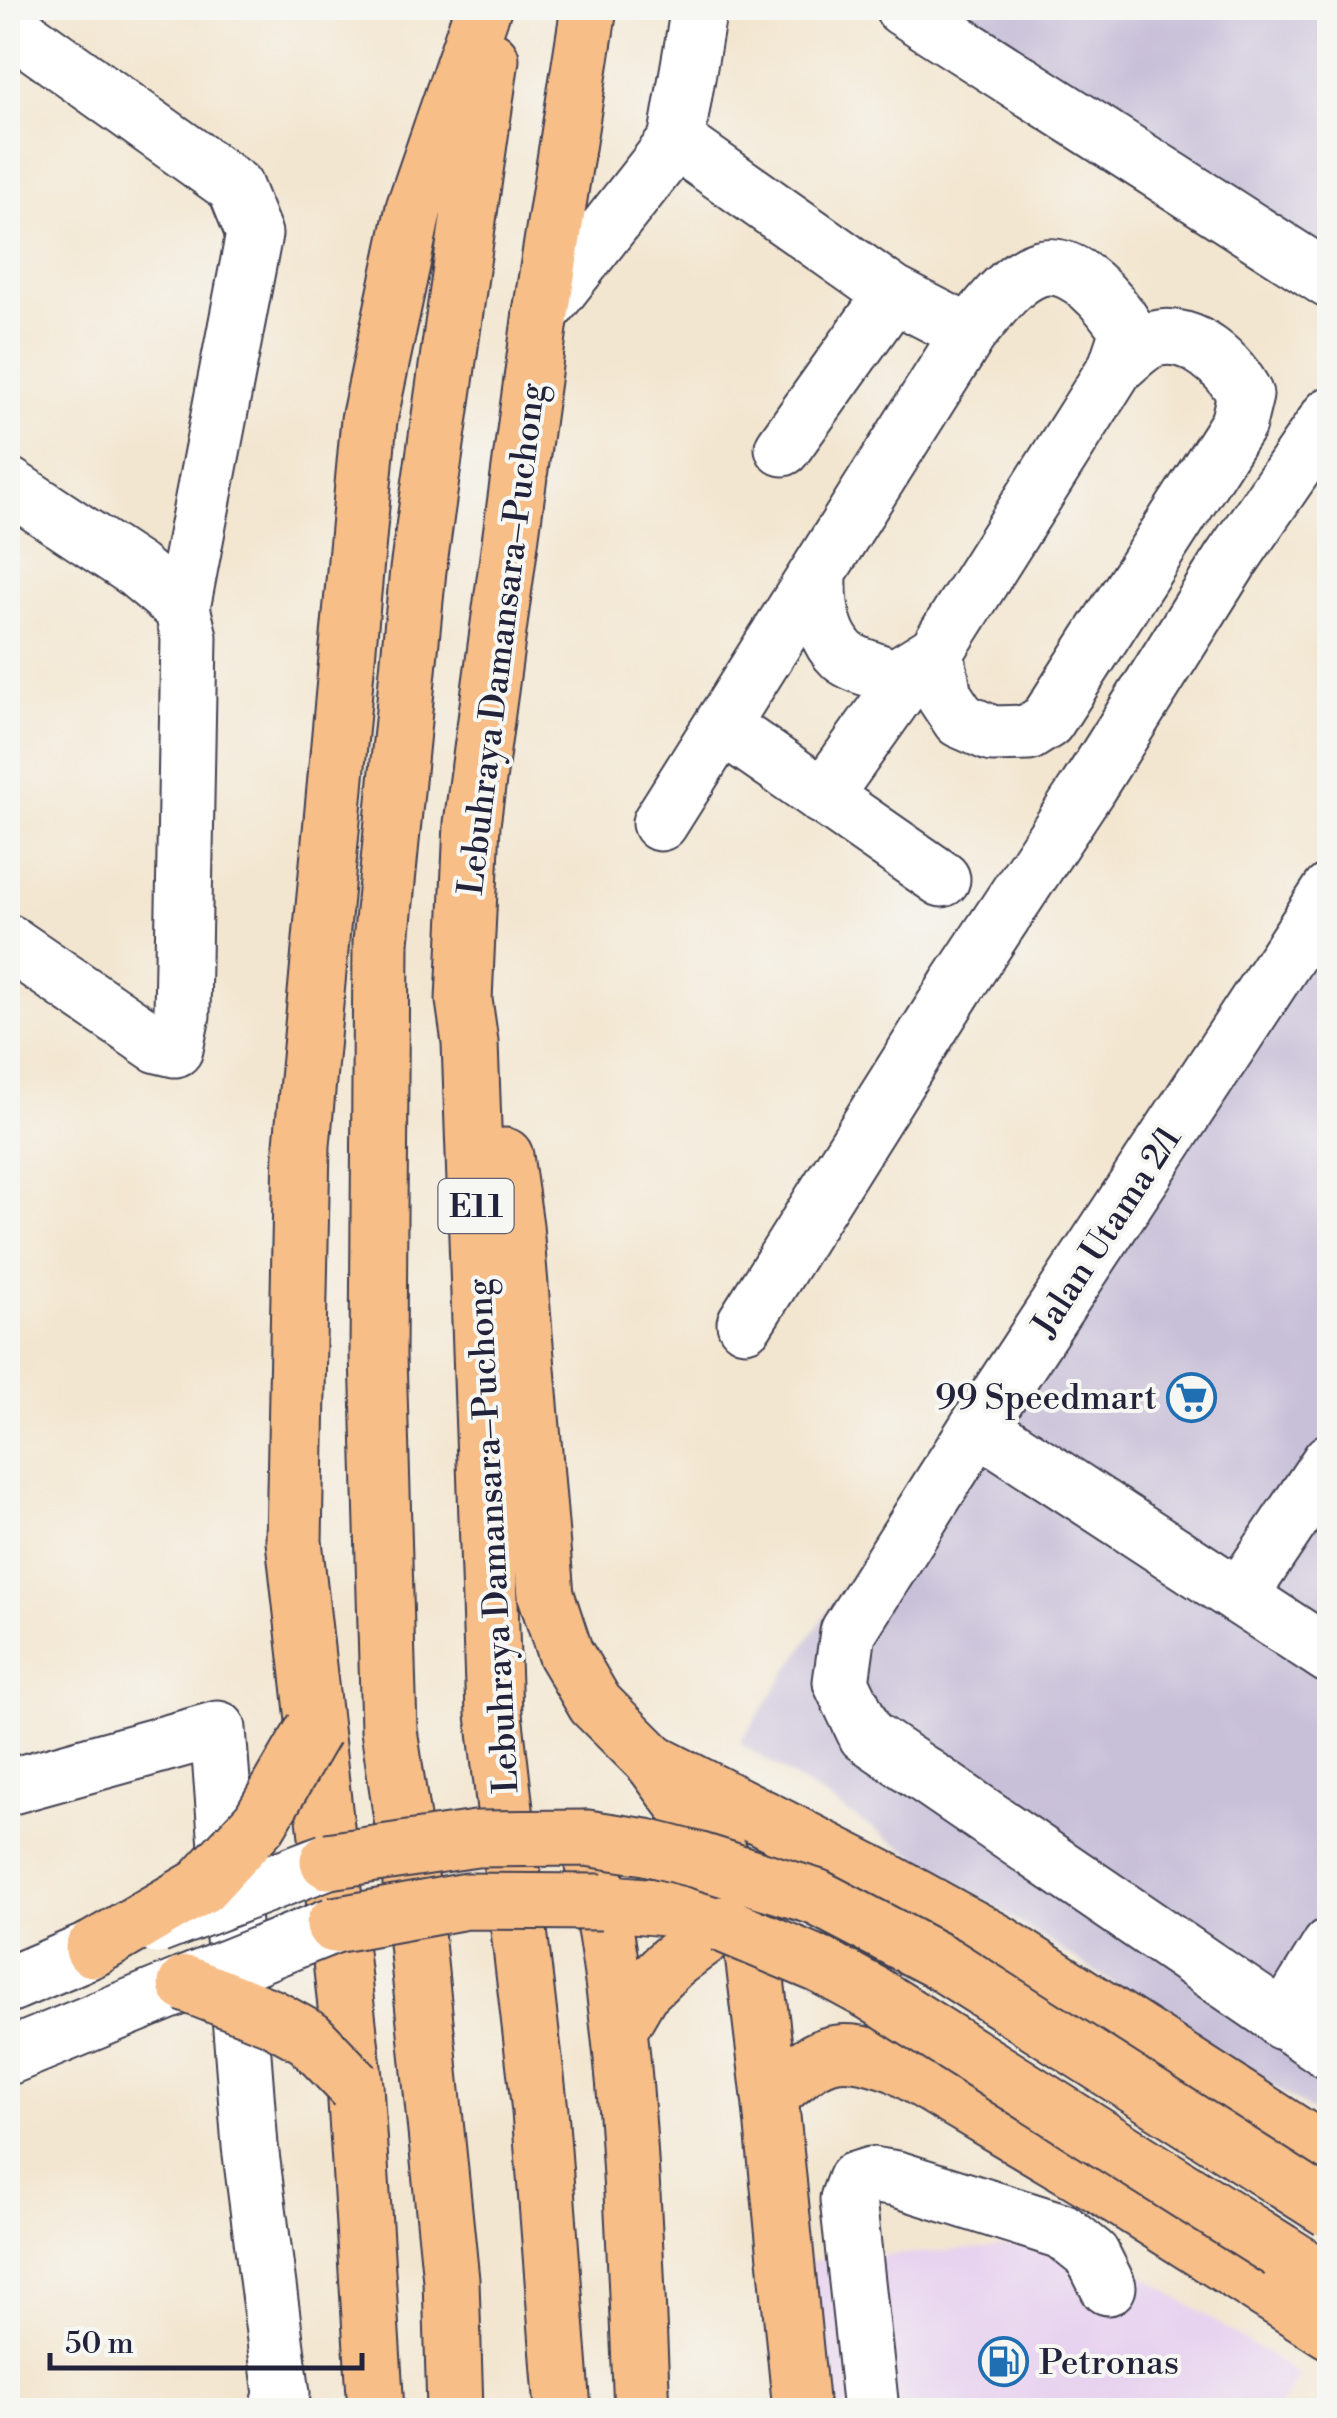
<svg xmlns="http://www.w3.org/2000/svg" width="1337" height="2418" font-family="'Libre Bodoni',serif">
<style>
.built{fill:#e7d2ef}
.industrial{fill:#c8bfd8}
.lines{fill:none;stroke-linecap:round;stroke-linejoin:round}
.minor-casing{stroke:#413f51;stroke-width:59}
.major-casing{stroke:#413f51;stroke-width:59}
.highway-casing{stroke:#413f51;stroke-width:59}
.minor{stroke:#fff;stroke-width:55}
.major{stroke:#f7be88;stroke-width:55}
.highway{stroke:#f7be88;stroke-width:55}
.minor-bridge-casing{stroke:#413f51;stroke-width:59;stroke-linecap:butt}
.major-bridge-casing{stroke:#413f51;stroke-width:59;stroke-linecap:butt}
.highway-bridge-casing{stroke:#413f51;stroke-width:59;stroke-linecap:butt}
.minor-bridge{stroke:#fff;stroke-width:55}
.major-bridge{stroke:#f7be88;stroke-width:55}
.highway-bridge{stroke:#f7be88;stroke-width:55}
.labels{text-anchor:middle;stroke-width:8;stroke-linejoin:round;paint-order:stroke}
.shield{fill:#f6f6f2;stroke:#626272;stroke-width:2.5}
.shield-label{font-size:32px;font-weight:bold;fill:#22223b}
.street-label{font-size:35px;fill:#22223b;stroke:#f6f6f2}
.poi-label{font-size:35px;fill:#22223b;stroke:#f6f6f2;text-anchor:end}
</style>
<rect width="100%" height="100%" fill="#f6f6f2"/>
<filter id="ink" filterUnits="userSpaceOnUse"><feTurbulence type="fractalNoise" baseFrequency=".01" numOctaves="2"/><feDisplacementMap in="SourceGraphic" scale="20" xChannelSelector="R" yChannelSelector="G"/><feConvolveMatrix kernelMatrix="1 2 1 2 8 2 1 2 1" color-interpolation-filters="sRGB"/></filter>
<filter id="wash" filterUnits="userSpaceOnUse"><feTurbulence type="fractalNoise" baseFrequency=".0048" numOctaves="4" result="noise"/><feDisplacementMap in="SourceGraphic" scale="40" xChannelSelector="R" yChannelSelector="G"/><feGaussianBlur stdDeviation="2.25" result="paint"/><feColorMatrix in="noise" values="0 0 0 0 0 0 0 0 0 0 0 0 0 0 0 0 0 1.4 0 .05"/><feComposite in="paint" operator="in"/></filter>
<g filter="url(#wash)">
<rect width="100%" height="100%" fill="#f3e6d0"/>
<path class="built" d="M1088,2240L1299,2375L1277,2410H824L811,2261Z"/>
<path class="industrial" d="M938,8H1329V266Z
M1329,855V2122L740,1743Z"/>
</g>
<g filter="url(#ink)">
<g class="lines">
<defs>
<path id="minor" d="M903,8L1330,281
M8,25L235,187L254,234L182,608L189,637L182,1015L175,1049L158,1045L8,942
M676,141L893,294L969,333
M541,313L676,141L699,8
M783,448L893,294
M8,485L135,569L182,608
M936,652L944,696L960,720L992,734L1028,733L1047,721L1238,424L1245,395C1231,366 1192,329 1155,339C1142,342 1127,358 1116,367
M722,726L942,879
M823,797L917,665
M660,823L969,333C986,313 1010,278 1037,269C1074,256 1112,305 1128,331L1116,367L936,652L894,678C880,671 855,666 843,656C821,635 818,602 819,575
M1330,891L978,1426L848,1632L841,1682L866,1735L1330,2052
M745,1323L956,987L1087,789L1230,561L1330,415
M978,1426L1330,1656
M1239,1597L1330,1461
M8,1787L218,1729L250,2146L282,2394L278,2410
M8,1985L93,1949
M1283,2022L1330,1946
M8,2057L186,1984
M871,2410L848,2199L855,2180L871,2175L897,2179L1062,2231L1092,2255L1108,2287"/>
<path id="major" d="M653,1762L883,1879L998,1942L1330,2156
M602,1902L665,1908L722,1924
M770,2096C820,2052 833,2041 898,2065L1100,2185L1330,2331
M1280,2251L1330,2283"/>
<path id="highway" d="M505,1156L515,1226L546,1595L565,1653L595,1704L653,1762L719,1852L752,1946L770,2096L801,2410
M587,1838C631,2026 633,2219 642,2410
M620,2028L641,1992L672,1962L722,1924
M376,2410L355,2086L294,1541L302,1145L369,420L414,208L483,8
M455,2410L451,2280L410,1873L389,1730L378,1355L381,942L418,570L491,59
M563,2410L540,2111L494,1714L470,1042L464,1000L472,824L541,313L589,8"/>
</defs>
<use href="#minor" class="minor-casing"/>
<use href="#major" class="major-casing"/>
<use href="#highway" class="highway-casing"/>
<use href="#minor" class="minor"/>
<use href="#major" class="major"/>
<use href="#highway" class="highway"/>
<defs>
<path id="minor-bridge" d="M157,1926L328,1861
M186,1984L334,1925"/>
<path id="major-bridge" d="M328,1861L476,1839L587,1838L646,1847L697,1860L816,1897L944,1964L1330,2210
M722,1924L822,1966L872,1993L1280,2251
M334,1925L467,1901L602,1902"/>
<path id="highway-bridge" d="M93,1949L201,1886L260,1822L314,1729
M186,1984L271,2017L309,2038L355,2086"/>
</defs>
<use href="#minor-bridge" class="minor-bridge-casing"/>
<use href="#major-bridge" class="major-bridge-casing"/>
<use href="#highway-bridge" class="highway-bridge-casing"/>
<use href="#minor-bridge" class="minor-bridge"/>
<use href="#major-bridge" class="major-bridge"/>
<use href="#highway-bridge" class="highway-bridge"/>
</g>
</g>
<defs>
<symbol id="supermarket-ring" viewBox="-11 -11 22 22"><circle r="9.5" fill="#f6f6f2" stroke="#1f6fb2" stroke-width="1.5"/><path d="M-6-5.5h2.5l.6 2H6L4.5 2H-2.5L-4.4-4H-6ZM-1.5 3.2a1.3 1.3 0 1 0 .1 0ZM3 3.2a1.3 1.3 0 1 0 .1 0Z" fill="#1f6fb2"/></symbol>
<symbol id="fuel-ring" viewBox="-11 -11 22 22"><circle r="9.5" fill="#f6f6f2" stroke="#1f6fb2" stroke-width="1.5"/><path d="M-5.5-6h7V0h2V4h1.3V-2.5L3-4.5l.8-.8L6-3V5H2.5V1h-1V6h-7ZM-4.2-4.7v3.2H.2V-4.7Z" fill="#1f6fb2"/></symbol>
</defs>
<g fill-rule="evenodd">
<use href="#supermarket-ring" x="1164" y="1370" width="55" height="55"/>
<use href="#fuel-ring" x="976" y="2334" width="55" height="55"/>
</g>
<g class="labels">
<rect class="shield" x="438.5" y="1179" width="75" height="54" rx="8"/>
<g class="shield-label">
<text x="476" y="1217">E11</text>
</g>
<g class="street-label">
<text transform="translate(501 639) rotate(-83)" y="12">Lebuhraya Damansara–Puchong</text>
<text transform="translate(1106 1231) rotate(-57)" y="12">Jalan Utama 2/1</text>
<text transform="translate(492 1536) rotate(-93)" y="12">Lebuhraya Damansara–Puchong</text>
</g>
<g class="poi-label">
<text x="1157" y="1409">99 Speedmart</text>
<text x="1039" y="2374" text-anchor="start">Petronas</text>
</g>
</g>
<rect width="1337" height="2418" fill="none" stroke="#f6f6f2" stroke-width="40"/>
<path d="M50 2353v15h312v-15" fill="none" stroke="#22223b" stroke-width="5"/>
<text x="65" y="2353" font-size="30" fill="#22223b" stroke="#f6f6f2" stroke-width="8" paint-order="stroke">50 m</text>
</svg>
